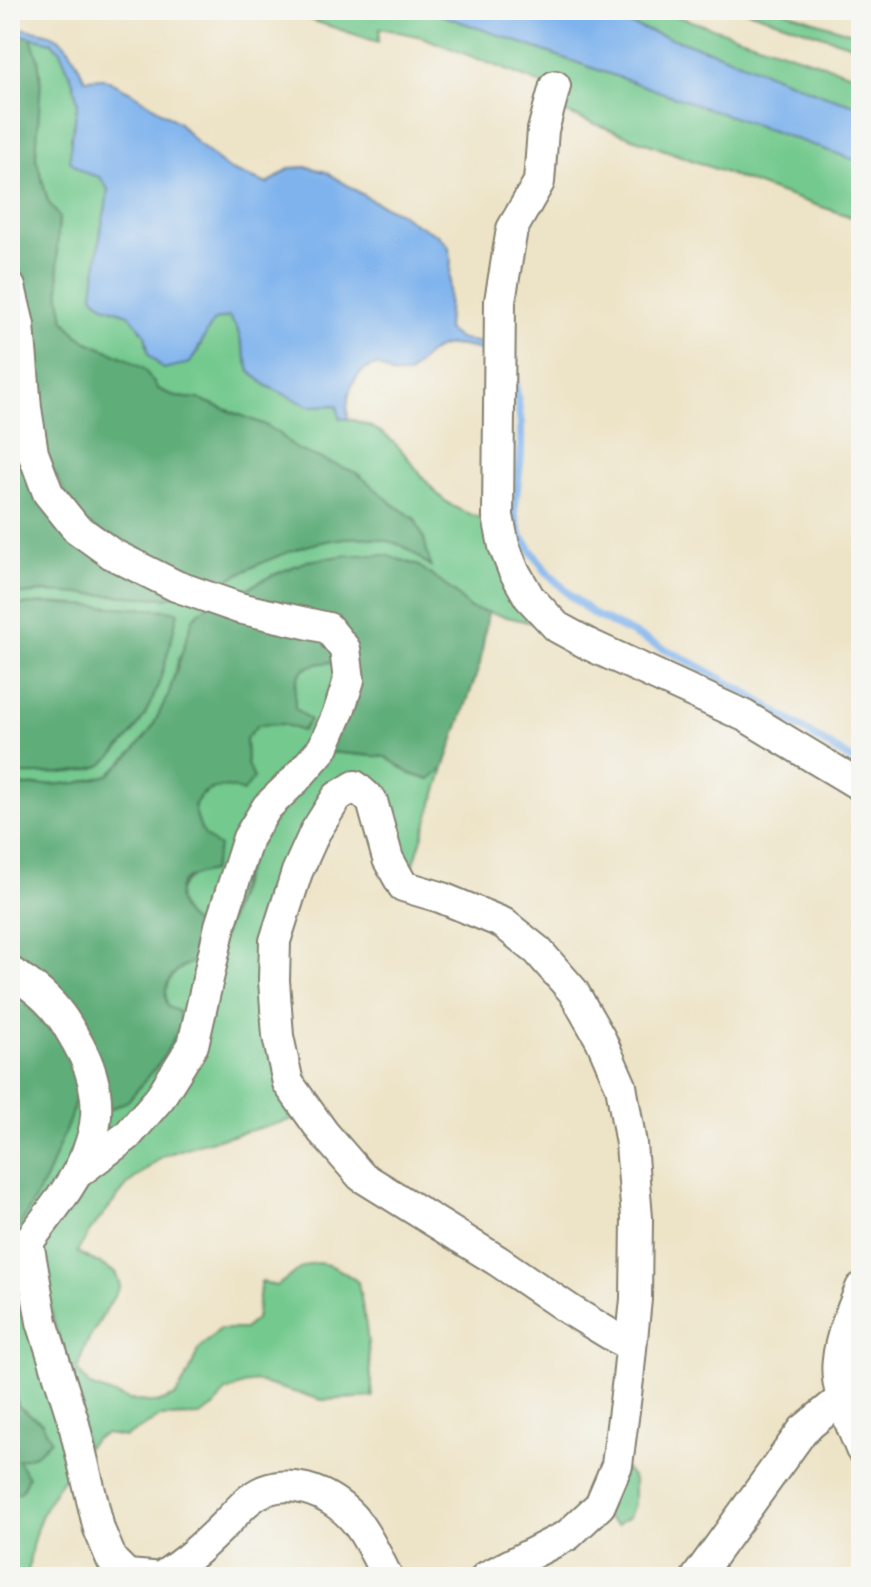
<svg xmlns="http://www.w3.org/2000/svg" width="871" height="1587" font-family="'Old Standard TT',serif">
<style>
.green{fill:#73c98e;stroke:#487255;stroke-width:2}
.forest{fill:#5ead79;stroke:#3d644a;stroke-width:2}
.water{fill:#7fb3ed;stroke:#4e6884;stroke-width:2}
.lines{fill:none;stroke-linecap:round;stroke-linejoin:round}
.stream{stroke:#7fb3ed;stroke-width:8}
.street-casing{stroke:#848071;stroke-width:34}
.street{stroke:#fff;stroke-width:30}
</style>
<rect width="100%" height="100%" fill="#f6f6f2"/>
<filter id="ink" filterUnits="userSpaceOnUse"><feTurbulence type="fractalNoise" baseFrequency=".0125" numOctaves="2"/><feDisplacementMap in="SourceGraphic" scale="16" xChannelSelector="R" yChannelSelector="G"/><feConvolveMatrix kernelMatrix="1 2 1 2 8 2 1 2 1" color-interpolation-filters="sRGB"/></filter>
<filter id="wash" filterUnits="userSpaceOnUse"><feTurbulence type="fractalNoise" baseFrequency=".006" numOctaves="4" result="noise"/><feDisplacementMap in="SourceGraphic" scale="32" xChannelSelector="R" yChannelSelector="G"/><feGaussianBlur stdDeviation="1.8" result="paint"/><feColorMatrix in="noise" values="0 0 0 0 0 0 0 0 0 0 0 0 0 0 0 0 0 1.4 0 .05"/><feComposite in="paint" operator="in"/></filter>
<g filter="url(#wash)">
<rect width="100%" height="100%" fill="#ede3c6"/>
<path class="green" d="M280,10H427L861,162V220L771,190L553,108L547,86L422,37L380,28L378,42Z
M583,10H658L861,77V107L820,94L717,53Z
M744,10H781L861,36V48Z
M31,37L52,42L60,51L73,81L78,103L71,139L83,172L100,177L108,189L106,207L101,230L93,295L105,306L129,314L145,334L149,355L197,353L204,337L214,320L229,317L237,328L250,371L267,386L309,406L337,405L340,419C349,418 356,421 364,424C402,437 416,476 444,500C457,511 473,515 489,521L549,627L469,608L454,592L307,561L271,576L231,597L210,589C259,562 350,516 405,547C413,552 422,560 430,566L415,519L393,504L323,460L296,449L279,433L263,424L199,399L176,397L158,389L144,369L125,358L88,342L77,335L64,319L60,298L57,247L59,217L48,201L36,158Z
M45,592L165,598L185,593L211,602L179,658L169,693L152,728L134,751L109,775L78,783L28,786L10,785V774H28L177,613L166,610L45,603L10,606V595Z
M319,662H336L335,710L264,805L190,1043L106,1137L104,1112L168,1007C166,1001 164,994 165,988C167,979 175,974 180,967C190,954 198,942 201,927C177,914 167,888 197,874L205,838L198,824L194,806C205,789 214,787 234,787L247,764L246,737L258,724H282L295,708C294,684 293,670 319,662Z
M329,752L386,757L411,774L429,780L444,768L409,879L357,775L266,939L302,1117L198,1144L163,1156L129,1183L90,1231L77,1252L115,1272L120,1286L85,1346L77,1370L90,1386L129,1400L157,1403L176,1396L190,1371L198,1350L220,1329H244L256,1319L261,1281L276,1286C285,1281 294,1272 303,1267C322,1256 343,1271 358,1282L366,1326L373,1397L322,1400L255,1381L226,1391L214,1407L200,1416L160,1417L125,1437L105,1434L95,1439L86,1448L34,1243L53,1219L165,1104L256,842Z
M84,1071L88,1138L22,1240L78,1463C46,1493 30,1534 28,1577H10V1495L21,1492L18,1460L35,1455L42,1423L19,1407L10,1384V1244L46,1178L69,1121Z
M625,1468L634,1480V1504L629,1517L617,1525L602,1515Z"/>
<path class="forest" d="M10,32L31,37L38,59L41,80L36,158L48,201L59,217L57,247L60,298L64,319L77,335L88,342L125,358L144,369L158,389L176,397L199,399L263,424L279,433L296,449L357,473L393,504L415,519L424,539L431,567C421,560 411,549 400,545C339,521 264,560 210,589L82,522L41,451L19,287L10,265Z
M10,302L45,495L185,593L166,598L45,592L10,595Z
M348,555H387L419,566L454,592L469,608L488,612L480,664L444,768L430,780L411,774L386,757L329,752L353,646L231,597L271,576L307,561Z
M211,602L326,631L336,662C300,663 293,672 295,708L310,720L302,731L282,724L258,725L246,738L247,764L254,778L243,792C231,786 213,785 202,794C198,797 197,802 194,806C199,827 201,835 219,847L212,871C203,873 193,874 186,879C173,889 178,910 190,920C191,921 199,925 201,926L194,961C173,970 160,984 168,1007L178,1011L182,1022L165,1056L128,1101L104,1112L99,1077L10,964V785L28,786L78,783L109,775L134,751L152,728L169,693L193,618Z
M45,603L166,610L178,612C166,663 156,715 116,752C112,756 107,762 102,765C84,774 32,775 10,774V606Z
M10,978L27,988L84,1071L69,1121L46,1178L10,1244Z
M10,1384L19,1407L42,1423L51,1440L35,1455L18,1460L28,1477L21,1492L10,1495Z"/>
<path class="water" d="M427,10H583L717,53L820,94L861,107V162Z
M10,26C37,33 57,27 73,55C78,63 80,71 85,79L103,78L133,93L179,123L197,143L228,169L268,184L290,168L308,167L326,172L373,201L402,214L414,223L437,234L448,245L451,257L447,330L459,339L492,345L490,352C444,342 441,338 408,375L391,374L378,365C353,369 345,395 348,418L340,419L337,405L309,406L267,386L250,371L237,328L229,317L214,320C205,334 199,349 190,363L163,369L149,355L145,334L129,314L105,306L93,295L101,230L106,207L108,189L100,177L83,172L70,161L71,139L78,103L73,81L60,51L52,42L10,32Z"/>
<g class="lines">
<path class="stream" d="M512,361L521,424V455L514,512L520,535L546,571L571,596L593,614L683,658L741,690L861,766"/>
</g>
</g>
<g filter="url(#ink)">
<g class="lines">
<defs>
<path id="street" d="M555,86L543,130L539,182L512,229L500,301L498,516L504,546L513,569L529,597L557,627L590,645L745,716L861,786
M10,287L19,325L26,408L33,453L48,493L76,528L112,554L176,586L239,608L328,628L345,649L349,680L339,711L323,748L295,780L267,807L248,838L220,926L193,1045L159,1099L127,1136L79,1172
M10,972C29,983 48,998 61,1016C67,1024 72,1034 77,1042C124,1124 77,1178 28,1242L42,1322L73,1420L99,1529L112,1560L127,1575L152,1577
M861,1288C852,1311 841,1334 838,1359C834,1388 850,1422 861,1449
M161,1577C186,1562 206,1543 227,1522C234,1515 241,1506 249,1500C282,1472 332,1491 357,1523C368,1537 379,1560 387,1577
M486,1577L568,1535L600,1505L617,1465L628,1379L636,1299L637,1218L631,1144L621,1086L601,1040L573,991L538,951L503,923L440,897L403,886L388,859L372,801L355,786L337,797L315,832L297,872L275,941L274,980L278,1036L288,1083L323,1132L361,1176L498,1261L570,1310L631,1347
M697,1577L803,1430L841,1399"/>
</defs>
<use href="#street" class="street-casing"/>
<use href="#street" class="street"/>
</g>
</g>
<rect width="871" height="1587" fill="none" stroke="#f6f6f2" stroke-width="40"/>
</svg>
